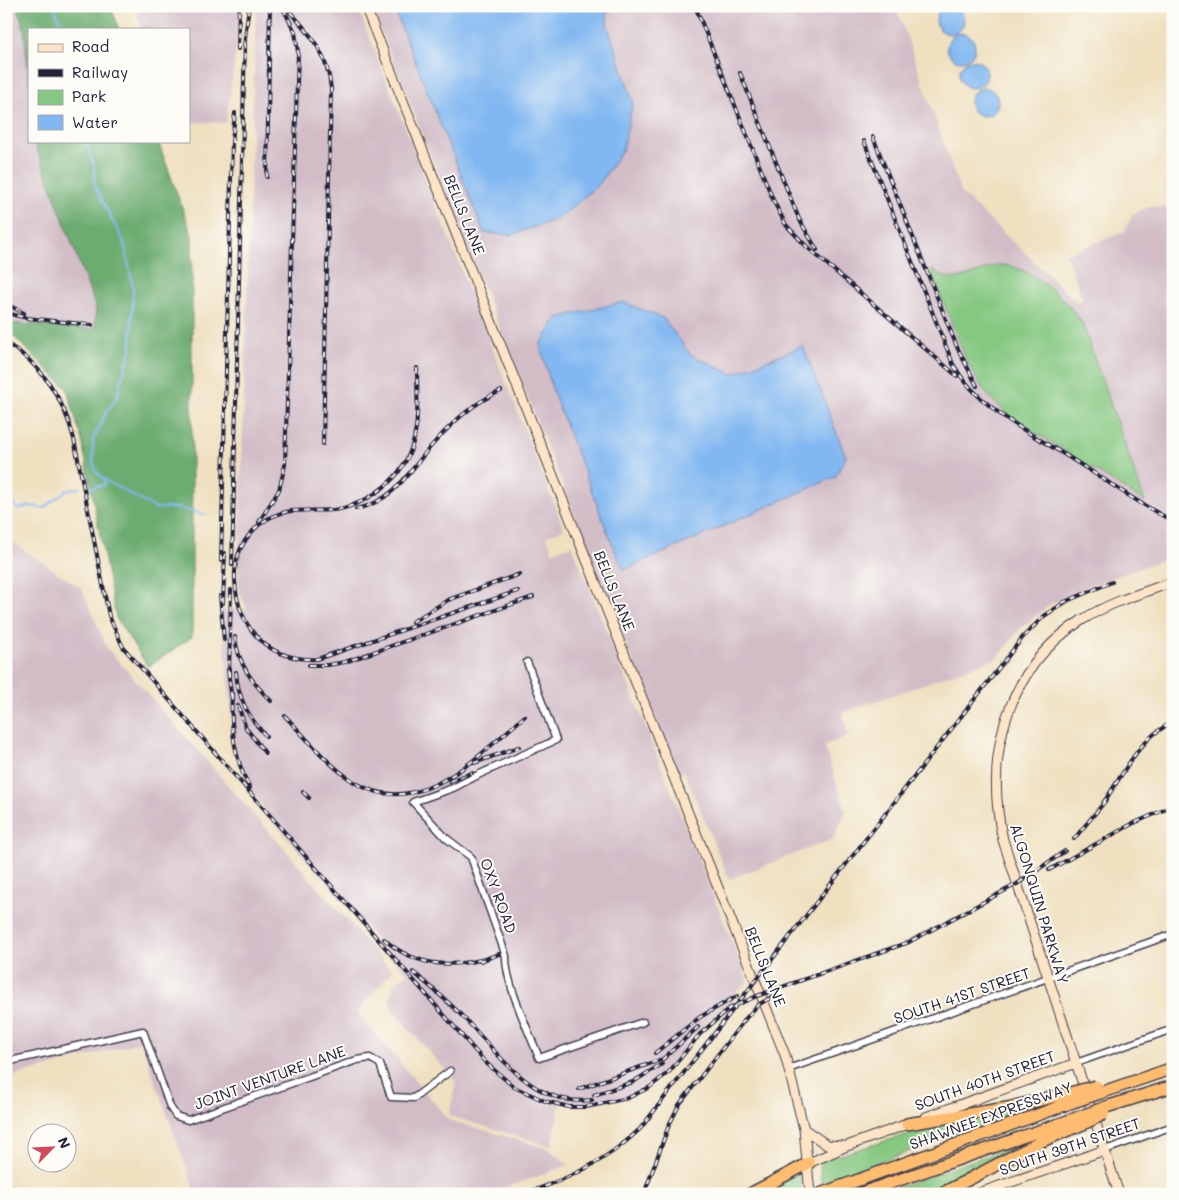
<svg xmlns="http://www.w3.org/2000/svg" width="1179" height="1200" font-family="Mali,sans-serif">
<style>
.industrial{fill:#d2bdc7}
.green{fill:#85c881;stroke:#54755e}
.forest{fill:#6cac6f;stroke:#476755}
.water{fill:#82b8f1;stroke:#526d96}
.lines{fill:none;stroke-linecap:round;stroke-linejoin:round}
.stream{stroke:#82b8f1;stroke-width:2}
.street-casing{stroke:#413e4f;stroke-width:9}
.secondary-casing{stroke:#413e4f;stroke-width:11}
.highway-casing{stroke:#413e4f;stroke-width:14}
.street{stroke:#fff;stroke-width:6}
.secondary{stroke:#fee4c6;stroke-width:9}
.highway{stroke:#fdbc70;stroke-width:11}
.rail-casing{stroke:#22223b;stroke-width:4}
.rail{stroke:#fdfcf7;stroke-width:2;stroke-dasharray:5.5;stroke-linecap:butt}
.highway-bridge-casing{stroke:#413e4f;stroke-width:14;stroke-linecap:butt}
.highway-bridge{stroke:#fdbc70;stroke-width:11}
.labels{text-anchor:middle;stroke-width:4;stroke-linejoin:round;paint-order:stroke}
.street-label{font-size:15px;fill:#22223b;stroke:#fdfcf7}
</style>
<rect width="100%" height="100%" fill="#fdfcf7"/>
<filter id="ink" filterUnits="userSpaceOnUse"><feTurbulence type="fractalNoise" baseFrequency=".02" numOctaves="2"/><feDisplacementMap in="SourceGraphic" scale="10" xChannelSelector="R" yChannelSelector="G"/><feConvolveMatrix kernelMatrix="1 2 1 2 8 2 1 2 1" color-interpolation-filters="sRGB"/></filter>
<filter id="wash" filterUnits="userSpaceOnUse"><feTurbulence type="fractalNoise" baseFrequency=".0096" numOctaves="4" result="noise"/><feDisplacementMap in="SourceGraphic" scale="20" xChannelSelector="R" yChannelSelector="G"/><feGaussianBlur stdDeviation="1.12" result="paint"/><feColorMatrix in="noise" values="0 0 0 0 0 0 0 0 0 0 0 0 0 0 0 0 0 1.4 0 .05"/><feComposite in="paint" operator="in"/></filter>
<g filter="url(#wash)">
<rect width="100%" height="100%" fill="#efe0c0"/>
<path class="industrial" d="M6,6H17L24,28L29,84V141H34L96,308L95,329L6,323Z
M136,6H242L226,123L189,122V29H141Z
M256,6H357L564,529L547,536L552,552L572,545L748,982L730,997L734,1002L714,1015L687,1042L681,1053L659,1077L634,1092L613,1100L597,1103L561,1102L551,1146L449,1116L456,1082L393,1011L389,1002L393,985L407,974L271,819L247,783L236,753L221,609H247L238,587Z
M371,6H896L961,193L1077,302L1083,300L1066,254L1124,232L1133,214L1151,206L1173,209V556L1089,586L1049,605L1020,629L997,658L842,713L849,736L824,745L846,811L833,839L729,879L684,771L678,773Z
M6,538L82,589L107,648L392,971L357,1012L449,1120L549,1149L569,1165L488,1194H196L141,1042L6,1078Z"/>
<path class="green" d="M999,265C1028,264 1067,299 1082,323L1145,502L1022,424L1008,415L985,392L968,364L931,271L934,270C952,289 978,270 999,265Z
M1055,1099L821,1183L820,1161L938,1125Z
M1022,1143L923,1194H879L1016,1145Z
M801,1172V1191L794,1194H755Z"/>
<path class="forest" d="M17,6H111L119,29H29V84L24,28Z
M34,141H158L192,235V637L148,667L116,618L82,441L67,389L6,329V323L95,329L96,308Z"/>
<path class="water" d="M393,6H610L607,12V24L633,102L623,149L600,183L560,218L512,235L484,233Z
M936 20a14 14 0 1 1 28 0a14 14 0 1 1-28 0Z
M947 47a14 14 0 1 1 28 0a14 14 0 1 1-28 0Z
M959 74a14 14 0 1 1 28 0a14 14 0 1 1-28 0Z
M970 102a14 14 0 1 1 28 0a14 14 0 1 1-28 0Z
M623,302L663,318L691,355L732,374L803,346L846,457L835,477L624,570L617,556L554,395L540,345L557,318Z"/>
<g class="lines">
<path class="stream" d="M54,6L63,29
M86,141L94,167L95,187L124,242L133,287L131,349L116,399L107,411L93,440V463L97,473L105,480L104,485L88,488
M105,480L155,508H177L206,515
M6,498L18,509L30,506L44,508L66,491L80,488"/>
</g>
</g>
<g filter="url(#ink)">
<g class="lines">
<defs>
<path id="street" d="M527,662L556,740L480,774L453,788L413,802L446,838L471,857L506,956C505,983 529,1031 539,1058L643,1022
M6,1062L143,1031L170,1107L176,1116L188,1120L357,1060L370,1058L380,1064L391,1097L414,1098L450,1071
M1076,1063L1173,1029
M788,1069L1173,934
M1105,1150L1173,1126"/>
<path id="secondary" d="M365,6L785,1055L804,1129L810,1194
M926,1117L1076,1063
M804,1129L827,1145L844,1146
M809,1163L847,1146L913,1122
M976,1194L1105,1150
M1119,1194L1003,840C984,756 1006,668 1082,620C1110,602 1142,593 1173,582"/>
<path id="highway" d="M1100,1093L1173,1068
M1106,1107L1173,1086
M907,1124L1007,1108L1070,1093
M750,1194L809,1163
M820,1194L1073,1102
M859,1194L1079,1117
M941,1194L1042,1141L1083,1124"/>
</defs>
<use href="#street" class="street-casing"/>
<use href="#secondary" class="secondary-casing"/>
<use href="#highway" class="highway-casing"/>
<use href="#street" class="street"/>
<use href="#secondary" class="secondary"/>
<use href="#highway" class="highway"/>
<defs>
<path id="rail" d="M695,6L774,202L786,225L807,247L957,376
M290,12C312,35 328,56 331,89L323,444
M244,46L249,6
M238,49L239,6
M740,73L799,219L817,250
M873,137L957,347L977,386
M864,141L953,364C979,410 1035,435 1078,463C1109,482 1140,505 1173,521
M267,177L270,6
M6,304L24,313
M6,313L27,318L92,325
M6,343C42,364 64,400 74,439L109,616L123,647L485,1062L514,1087L545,1101L569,1107H586L628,1098L650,1087L669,1072L700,1034L730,1008L757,996L909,942L1017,884L1065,851
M417,368C417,403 422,440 400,470C388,487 364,503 344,508C327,513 309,509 291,511C257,516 233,546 235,580C236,603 244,625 261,641C276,655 298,660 317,659L518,591
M356,509C396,501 409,470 434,443C454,421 473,403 501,391
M259,522L279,490L285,465L298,52L295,32L282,6
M221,561L232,142L235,113
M232,565L245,40
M220,596L224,640
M223,603L225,553
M1062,603L1112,582
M412,622L448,600L520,574
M235,637C238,664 252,682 271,701
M309,665H328L345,662L533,597
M228,670L232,701
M236,672C238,698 248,717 266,736
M229,677L231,590
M232,694C230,727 234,759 250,788
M238,706L246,728L265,753
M285,716C306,738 328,765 354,782C419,822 479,755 525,716
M474,763L519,747
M450,781L472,773
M303,792L309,798
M1103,803C1125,773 1137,739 1173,722
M1074,839L1107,799
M1049,870L1132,824L1173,806
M384,939C414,966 447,968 485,959
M480,961L499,954
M413,972C431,987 448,1001 464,1018C498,1053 534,1108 592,1100
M655,1053L700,1017L737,996
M579,1089L663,1059L698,1027
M594,1095L633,1082L662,1064
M524,1194C570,1178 604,1163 640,1129L1023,637L1044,616L1067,601
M644,1194L669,1125L679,1105L746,1018L758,1005L775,995"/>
</defs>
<use href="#rail" class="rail-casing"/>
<use href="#rail" class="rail"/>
<defs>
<path id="highway-bridge" d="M1070,1093L1096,1086
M1073,1102L1100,1093
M1079,1117L1106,1107
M1083,1124L1104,1114"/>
</defs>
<use href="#highway-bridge" class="highway-bridge-casing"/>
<use href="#highway-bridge" class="highway-bridge"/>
</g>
</g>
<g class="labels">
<g class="street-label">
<text transform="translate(464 215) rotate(68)" y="5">BELLS LANE</text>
<text transform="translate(614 591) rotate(68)" y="5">BELLS LANE</text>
<text transform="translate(498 896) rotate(70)" y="5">OXY ROAD</text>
<text transform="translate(1039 904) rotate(73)" y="5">ALGONQUIN PARKWAY</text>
<text transform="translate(765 967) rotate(68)" y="5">BELLS LANE</text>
<text transform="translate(962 996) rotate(-19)" y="5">SOUTH 41ST STREET</text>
<text transform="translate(270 1078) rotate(-20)" y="5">JOINT VENTURE LANE</text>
<text transform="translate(985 1081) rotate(-20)" y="5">SOUTH 40TH STREET</text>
<text transform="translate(991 1116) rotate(-20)" y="5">SHAWNEE EXPRESSWAY</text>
<text transform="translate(1070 1147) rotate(-19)" y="5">SOUTH 39TH STREET</text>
</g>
</g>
<rect width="1179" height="1200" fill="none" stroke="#fdfcf7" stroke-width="25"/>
<rect x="28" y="28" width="162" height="115" fill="#fdfcf7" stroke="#a5a5ac"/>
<rect x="38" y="44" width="25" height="8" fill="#fee4c6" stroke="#a5a5ac"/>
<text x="72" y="52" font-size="15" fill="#22223b">Road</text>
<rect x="38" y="69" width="25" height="8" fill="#22223b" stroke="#a5a5ac"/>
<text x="72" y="78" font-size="15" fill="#22223b">Railway</text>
<rect x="38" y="90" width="25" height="15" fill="#85c881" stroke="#a5a5ac"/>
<text x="72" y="102" font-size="15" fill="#22223b">Park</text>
<rect x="38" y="115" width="25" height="15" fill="#82b8f1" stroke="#a5a5ac"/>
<text x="72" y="128" font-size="15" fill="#22223b">Water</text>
<g transform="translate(52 1148) rotate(66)"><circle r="24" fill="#fdfcf7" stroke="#a5a5ac"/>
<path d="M0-4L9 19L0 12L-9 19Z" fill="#d1495b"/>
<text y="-8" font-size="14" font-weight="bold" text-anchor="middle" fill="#22223b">N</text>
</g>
</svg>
